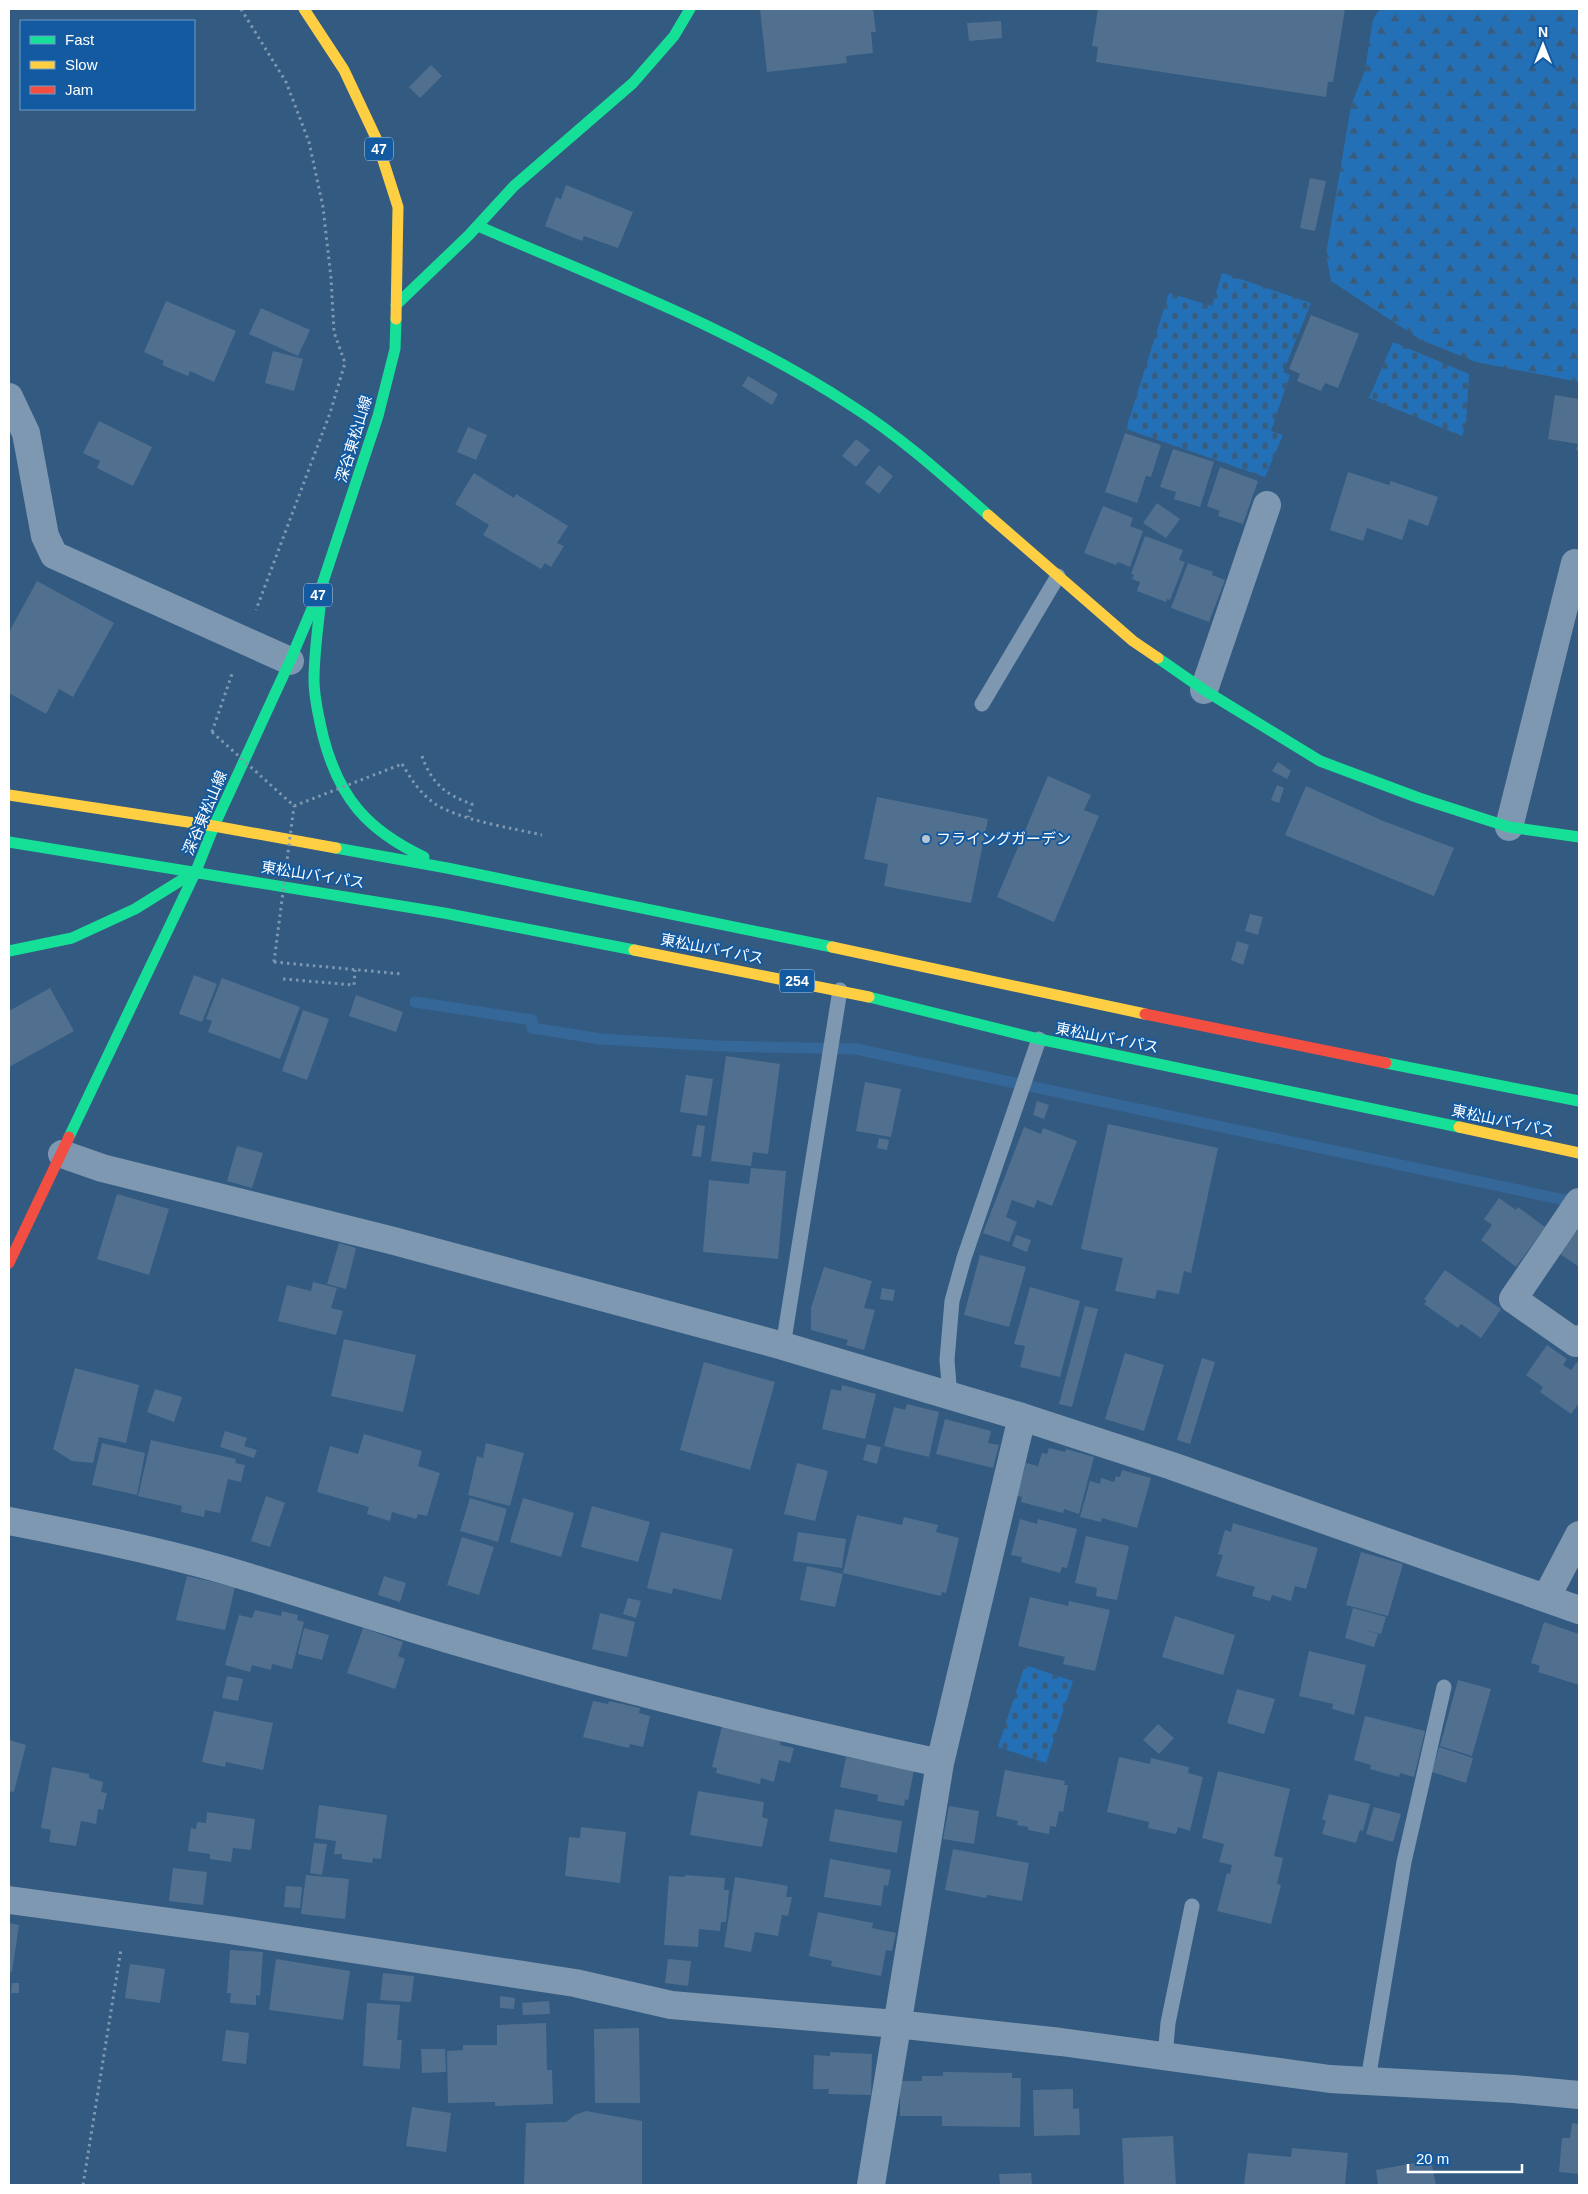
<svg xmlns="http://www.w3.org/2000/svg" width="1588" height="2194" font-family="Helvetica,'Noto Sans JP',sans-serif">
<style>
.forest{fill:url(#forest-firs)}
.cemetery{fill:url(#cemetery-stones)}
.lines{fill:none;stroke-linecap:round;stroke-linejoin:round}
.stream{stroke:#366799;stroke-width:11}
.building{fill:#51708f}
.path{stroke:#7e98b1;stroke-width:3;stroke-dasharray:2.5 4;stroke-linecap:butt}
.lane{stroke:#7e98b1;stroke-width:15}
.street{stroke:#7e98b1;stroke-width:28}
.fast{stroke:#16e098;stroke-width:11}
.slow{stroke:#ffcf43;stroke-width:11}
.jam{stroke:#f24e42;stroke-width:11}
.path-bridge{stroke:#7e98b1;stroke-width:3;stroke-dasharray:2.5 4;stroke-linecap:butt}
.poi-dot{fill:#b8c5d3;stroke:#135aa1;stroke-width:2}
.labels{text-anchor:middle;stroke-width:4;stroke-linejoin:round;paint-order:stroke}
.shield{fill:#135aa1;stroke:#b8cee3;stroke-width:1}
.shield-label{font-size:14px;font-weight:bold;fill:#fff}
.street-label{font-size:15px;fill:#fff;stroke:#135aa1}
.poi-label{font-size:15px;fill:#fff;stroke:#135aa1;text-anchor:start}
</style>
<defs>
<pattern id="forest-firs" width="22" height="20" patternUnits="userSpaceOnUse" patternTransform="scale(1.25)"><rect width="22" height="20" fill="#2470b6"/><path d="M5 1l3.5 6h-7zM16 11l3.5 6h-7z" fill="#3a5c7c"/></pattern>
<pattern id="cemetery-stones" width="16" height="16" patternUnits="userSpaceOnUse" patternTransform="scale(1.25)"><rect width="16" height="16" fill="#2470b6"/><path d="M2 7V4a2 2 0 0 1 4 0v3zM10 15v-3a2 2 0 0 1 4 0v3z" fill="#3a5c7c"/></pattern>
</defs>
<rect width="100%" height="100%" fill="#335a81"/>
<path class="forest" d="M1380,9H1579V382L1476,362L1421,340L1331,281L1326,254L1351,106L1365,70L1373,19Z"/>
<path class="cemetery" d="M1222,273L1311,303L1283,372L1290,375L1271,431L1283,435L1265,477L1126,429L1169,293L1212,306Z
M1393,342L1469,374L1466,424L1462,436L1369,398Z
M1025,1665L1073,1681L1046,1763L998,1747Z"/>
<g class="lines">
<path class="stream" d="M415,1002L532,1020V1028L601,1039L719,1046L856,1049L1579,1203"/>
</g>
<path class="building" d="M760,9H873L876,32H871L873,53L846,56L847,63L767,72Z
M1098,9H1345L1333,82H1328L1326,97L1096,62L1098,47L1092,46Z
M1001,21L1002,38L969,41L967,23Z
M431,65L442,76L420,98L409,87Z
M1310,178L1326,181L1315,231L1300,228Z
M566,185L633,212L618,248L584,236L582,241L545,226L556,197L561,199Z
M166,301L236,331L214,382L190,371L188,376L162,365L164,361L144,352Z
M261,308L310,330L298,356L249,334Z
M1311,315L1359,334L1338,388L1325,383L1321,391L1297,381L1300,374L1289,369Z
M273,351L303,359L294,391L265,383Z
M748,376L778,394L772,405L742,386Z
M1555,395L1579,399V450H1576L1578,444L1548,439Z
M99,421L152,447L133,486L97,468L100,461L83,453Z
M468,427L487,435L476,460L457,452Z
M1125,433L1161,445L1151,477L1146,476L1137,503L1105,492Z
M856,439L870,450L856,467L842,456Z
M1173,449L1214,462L1200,507L1174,499L1176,492L1160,487Z
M879,465L893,476L879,494L865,483Z
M1220,467L1258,481L1243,524L1218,516L1220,511L1207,506Z
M1348,472L1389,485L1391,481L1438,497L1428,526L1409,519L1402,540L1367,528L1363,541L1330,530Z
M474,473L514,498L516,494L568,526L557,543L564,546L551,567L545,563L541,569L483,535L489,525L455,504Z
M1157,503L1180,519L1166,538L1143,523Z
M1103,506L1133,518L1130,526L1143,531L1130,567L1118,562L1116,565L1084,553Z
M1145,536L1183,550L1179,560L1185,562L1170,600L1167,599L1166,602L1137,591L1140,582L1132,579L1134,575L1131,574Z
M1188,563L1213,572L1212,575L1225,580L1209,622L1171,608Z
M37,581L114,623L73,697L59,689L46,714L9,693V632Z
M1278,762L1291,771L1287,779L1272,771Z
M1048,776L1091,795L1084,810L1099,816L1054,922L997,897Z
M1277,785L1284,788L1279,803L1271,800Z
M1306,786L1381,820L1454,848L1434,896L1285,835Z
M877,797L988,819L971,903L884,886L888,864L864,859Z
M1250,914L1263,917L1258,935L1245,931Z
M1237,941L1249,945L1243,965L1231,960Z
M194,975L217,984L202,1022L179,1014Z
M222,978L300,1007L280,1059L208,1032L212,1021L206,1019Z
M50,988L74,1031L9,1067V1011Z
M356,995L403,1012L396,1032L349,1016Z
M303,1010L329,1019L307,1080L282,1071Z
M726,1056L780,1064L768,1154L753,1152L751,1166L711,1161Z
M686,1075L713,1079L707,1116L680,1112Z
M865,1082L901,1089L891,1137L856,1131Z
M1037,1101L1049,1105L1044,1119L1033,1115Z
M1108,1124L1218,1148L1191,1273L1184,1271L1179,1294L1157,1290L1155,1299L1115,1291L1123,1258L1081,1249Z
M697,1125L705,1126L701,1157L692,1156Z
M1024,1127L1041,1134L1043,1128L1077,1141L1052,1206L1037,1200L1034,1208L1012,1200L1006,1217L1017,1222L1009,1242L983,1233Z
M879,1138L889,1140L887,1150L877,1148Z
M237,1146L263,1153L252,1188L227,1181Z
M751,1168L786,1171L778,1259L703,1252L709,1180L749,1184Z
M117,1194L169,1209L149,1275L97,1259Z
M1499,1198L1516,1210L1518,1207L1545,1227L1516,1267L1481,1240L1492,1225L1484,1219Z
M1579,1224V1267L1560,1254Z
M1016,1235L1031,1240L1027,1252L1012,1246Z
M339,1243L356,1248L346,1289L327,1284Z
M980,1255L1026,1267L1009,1327L964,1315Z
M824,1267L872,1281L864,1308L875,1310L864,1350L846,1345L848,1340L811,1330V1308Z
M1445,1270L1501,1309L1481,1338L1461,1324L1458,1328L1424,1304L1427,1301L1424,1299Z
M313,1282L337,1288L331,1308L343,1311L336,1335L278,1321L287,1285L311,1291Z
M1030,1287L1080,1301L1060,1377L1020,1367L1025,1346L1014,1344Z
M882,1288L895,1290L893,1301L880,1299Z
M1085,1306L1098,1309L1072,1407L1059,1404Z
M344,1339L416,1355L403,1412L331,1396Z
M1547,1345L1567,1359L1563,1365L1571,1370L1577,1362L1579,1364V1403L1571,1414L1540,1392L1543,1387L1526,1375Z
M1125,1353L1164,1365L1144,1431L1105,1419Z
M1202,1358L1215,1362L1190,1444L1177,1440Z
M704,1362L775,1382L750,1470L680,1450Z
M75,1368L139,1385L126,1443L99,1437L93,1463L72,1461L53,1449Z
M842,1385L876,1394L865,1439L822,1429L831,1389L841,1391Z
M155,1389L182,1397L174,1422L147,1412Z
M907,1404L939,1412L929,1457L884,1446L894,1407L905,1410Z
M945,1419L991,1431L988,1443L999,1445L993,1468L936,1454Z
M225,1431L247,1438L244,1446L257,1450L254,1458L220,1447Z
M364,1434L422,1451L418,1466L440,1473L427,1516L418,1514L416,1519L392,1512L390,1521L367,1514L369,1507L317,1492L330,1446L358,1454Z
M151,1440L236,1459L235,1463L245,1465L241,1482L228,1479L220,1513L205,1510L204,1517L181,1512L182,1506L138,1496Z
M102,1443L145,1453L137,1495L92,1485Z
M486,1443L524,1453L510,1506L468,1495L477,1456L483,1458Z
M867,1444L881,1447L877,1464L863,1460Z
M1049,1448L1065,1452L1066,1449L1094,1457L1079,1514L1064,1509L1063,1513L1021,1502L1022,1497L1017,1496L1026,1463L1038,1466L1042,1453L1047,1454Z
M797,1463L828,1471L815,1521L784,1514Z
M1122,1470L1151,1478L1137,1528L1102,1518L1101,1522L1080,1517L1090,1481L1100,1484L1101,1478L1114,1482L1116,1476L1120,1477Z
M266,1496L285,1503L270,1547L251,1541Z
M470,1498L507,1509L498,1542L460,1531Z
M523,1498L574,1513L561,1557L510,1542Z
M592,1506L650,1522L638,1562L581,1547Z
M857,1515L902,1525L904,1517L938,1525L936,1532L959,1538L946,1593L942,1592L941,1596L843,1573Z
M1020,1519L1037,1524L1038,1519L1077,1529L1067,1568L1062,1567L1060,1573L1021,1562L1022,1557L1011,1555Z
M1233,1523L1318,1548L1306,1589L1295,1586L1291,1601L1272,1595L1270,1601L1252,1596L1255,1587L1216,1576L1223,1555L1218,1554L1225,1530L1231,1532Z
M661,1532L733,1549L721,1600L673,1588L672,1594L647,1588Z
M798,1532L846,1539L842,1568L793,1561Z
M1086,1536L1129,1546L1117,1600L1096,1596L1097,1588L1075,1583Z
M462,1537L494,1547L479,1595L447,1585Z
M1361,1552L1403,1564L1388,1616L1346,1605Z
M807,1566L843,1574L835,1607L800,1600Z
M187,1576L235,1587L225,1630L176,1620Z
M384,1576L406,1583L400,1602L378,1595Z
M1030,1597L1068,1606L1069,1601L1110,1610L1095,1671L1063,1664L1065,1657L1018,1646Z
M628,1598L641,1601L636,1618L623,1614Z
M1353,1608L1386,1617L1381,1634L1364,1630L1378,1634L1374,1647L1345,1638Z
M255,1610L281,1616L282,1611L298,1615L297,1620L304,1622L292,1669L272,1664L271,1670L252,1665L250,1672L225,1665L239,1615L252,1618Z
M600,1613L635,1622L627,1657L592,1649Z
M1175,1616L1235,1635L1223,1675L1162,1657Z
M1544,1622L1579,1634V1685L1538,1672L1540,1666L1531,1663Z
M304,1628L329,1635L322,1660L298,1654Z
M363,1628L403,1642L398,1656L405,1659L395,1689L347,1673Z
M1309,1651L1366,1665L1354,1715L1332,1709L1333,1704L1299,1696Z
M227,1676L243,1679L238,1701L222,1698Z
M1458,1680L1491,1689L1472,1756L1440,1746Z
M1237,1689L1275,1699L1264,1734L1227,1723Z
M593,1701L608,1704L609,1701L640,1708L639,1713L650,1716L643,1747L630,1744L629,1748L583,1737Z
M214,1711L273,1723L263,1770L226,1762L225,1767L202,1762Z
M1365,1716L1425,1731L1414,1777L1400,1773L1399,1777L1370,1769L1371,1765L1354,1760Z
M1158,1724L1174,1738L1159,1754L1143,1740Z
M722,1726L781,1740L780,1745L794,1748L790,1763L779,1760L774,1782L761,1778L760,1784L716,1773L717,1768L712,1767Z
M9,1740L26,1745L14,1792L9,1791Z
M1439,1747L1473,1758L1466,1783L1432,1772Z
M846,1757L914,1770L908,1800L905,1799L904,1806L877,1801L878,1795L840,1787Z
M1119,1757L1150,1764L1151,1758L1189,1767L1188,1773L1203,1777L1190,1831L1178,1827L1176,1834L1148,1828L1149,1822L1107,1812Z
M52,1767L89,1774V1778L103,1782L101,1792L107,1793L103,1810L98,1809L96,1824L81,1821L76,1846L49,1842L51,1830L41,1828Z
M1005,1770L1065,1781L1064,1785H1068L1063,1812L1059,1811L1056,1827L1050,1826L1049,1834L1028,1830V1827L1017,1825L1018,1821L996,1816Z
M1218,1771L1290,1789L1274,1856L1283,1858L1277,1884L1281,1885L1271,1924L1217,1911L1227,1873L1230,1874L1232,1865L1219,1862L1224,1844L1202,1838Z
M698,1791L764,1802L762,1817L768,1819L762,1847L690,1835Z
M1329,1794L1370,1804L1363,1831L1360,1830L1356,1843L1322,1834L1326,1821L1322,1819Z
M319,1805L387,1815L381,1859L373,1858L372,1863L342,1859V1854H334L336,1841L315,1838Z
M949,1806L979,1811L974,1844L943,1839Z
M1374,1807L1401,1814L1393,1842L1366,1834Z
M835,1809L902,1821L897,1853L829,1841Z
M207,1812L255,1819L251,1850L233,1848L231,1862L210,1859V1854L188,1851L191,1828L196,1829L197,1822L206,1823Z
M581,1827L626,1832L620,1883L565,1876L569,1837L580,1838Z
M314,1843L327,1844L322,1875L310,1873Z
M953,1849L1029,1863L1022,1901L987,1895L986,1898L945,1890Z
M830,1859L891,1870L888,1886L884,1885L881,1906L824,1897Z
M173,1868L207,1872L203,1905L169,1901Z
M306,1875L349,1879L345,1919L301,1914Z
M685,1875L725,1878L724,1890H729L726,1922H721L720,1931L699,1929L698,1947L664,1945L669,1876L685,1877Z
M735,1877L788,1886L786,1897H792L788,1916L782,1915L778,1936L755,1932L751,1952L724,1947Z
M286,1886L302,1887L300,1908L284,1907Z
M818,1912L873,1923L872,1928L896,1933L892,1951L886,1950L881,1976L831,1966L832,1961L809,1956Z
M9,1923L19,1925L12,1972L9,1971Z
M230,1950L263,1952L260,1996L256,1995V2005L230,2003L231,1993H227Z
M276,1959L350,1971L343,2020L269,2010Z
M668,1959L691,1961L688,1986L665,1983Z
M130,1964L165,1969L160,2003L125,1998Z
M383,1973L414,1976L411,2002L380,2000Z
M12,1983H19V1993H11Z
M500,1996L515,1998L514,2009L500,2008Z
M549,2001L550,2014L523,2015L522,2003Z
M367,2003L400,2005L397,2040H402L400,2069L363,2066Z
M546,2023L547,2070H552L553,2104L495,2106V2102L448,2103L447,2051L463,2050V2045H497V2025Z
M639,2028L640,2103H595L594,2029Z
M226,2030L249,2033L246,2064L222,2061Z
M421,2049H445L446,2072L422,2073Z
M830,2052L872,2054L871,2095L828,2094L829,2089H813L814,2055L830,2056Z
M943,2072L1012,2073V2078H1021L1020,2127L942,2126V2116H900V2081H922V2076H943Z
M1073,2089V2109L1079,2108L1080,2135L1034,2136L1033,2090Z
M412,2107L451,2113L446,2152L406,2146Z
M586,2111L642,2121V2185H524L526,2123L566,2122L575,2115Z
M1572,2123L1579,2124V2174L1559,2172L1562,2138H1570Z
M1173,2136L1176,2185H1124L1122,2138Z
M1292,2148L1348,2153L1345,2185H1244L1248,2153L1291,2157Z
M1431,2160L1436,2185H1378L1376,2170Z
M1031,2173L1032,2185H1000L999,2174Z"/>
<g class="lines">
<path class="path" d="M241,9L286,82L309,142L323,207L331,278L334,332L345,363L330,413L256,610
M212,732L233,671
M422,756C431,782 445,795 472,804L468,817
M402,764C411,779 420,793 434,803C458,820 512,828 542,835
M274,962L402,974
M283,979L354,985L355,970
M83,2185L121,1949"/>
<path class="lane" d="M982,704L1058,576
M783,1346L840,990
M950,1397L947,1360L952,1301L964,1258L1039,1039
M1165,2057L1168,2023L1192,1906
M1368,2080L1404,1862L1444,1687"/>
<path class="street" d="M9,397L26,433L45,536L54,555L290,661
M1204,690L1267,505
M1509,827L1575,563
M62,1154L102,1168L394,1241L783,1346L1022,1417L1172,1466L1579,1610
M1579,1202L1513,1299L1576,1343L1579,1339
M9,1521C80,1535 151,1549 221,1569C297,1591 372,1617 448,1639C610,1687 775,1727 940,1763
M1546,1598L1579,1535
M9,1900L229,1930L575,1983L671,2005L896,2024L1061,2042L1330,2079L1514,2089L1579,2095
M871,2185L940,1763L1022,1417"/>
<path class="fast" d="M478,226C605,281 736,330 852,406C901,437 945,477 988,515
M396,305L468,236L514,186L633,83L674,36L690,9
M322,585C320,616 314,648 314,680C314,699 319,718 323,736C339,798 367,830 424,857
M1158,658L1204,690L1320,761L1419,798L1509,827L1579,837
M9,842L444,913L634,950
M336,848L447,868L832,947
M196,871L214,826L290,661L322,585L378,416L395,349L396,319
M9,951L72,938L135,909L196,871
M869,997L1039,1039L1459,1127
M1386,1063L1579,1101
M69,1137L196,871"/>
<path class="slow" d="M304,9L344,70L376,138L398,207L396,319
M988,515L1133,641L1158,658
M9,795L214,826L336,848
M832,947L1145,1014
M634,950L869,997
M1459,1127L1579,1153"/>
<path class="jam" d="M1145,1014L1386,1063
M9,1263L69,1137"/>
<path class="path-bridge" d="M212,732L294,806L402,764
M274,962L294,806"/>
</g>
<circle class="poi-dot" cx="926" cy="839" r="5"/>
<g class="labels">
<g class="shield">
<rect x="365" y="137.5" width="28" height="23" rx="4"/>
<rect x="304" y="583.5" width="28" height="23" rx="4"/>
<rect x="779.5" y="969.5" width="35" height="23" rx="4"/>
</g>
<g class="shield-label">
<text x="379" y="154">47</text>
<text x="318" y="600">47</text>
<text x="797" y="986">254</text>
</g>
<g class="street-label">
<text transform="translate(354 439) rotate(-73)" y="5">深谷東松山線</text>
<text transform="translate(205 813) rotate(-67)" y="5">深谷東松山線</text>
<text transform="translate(313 875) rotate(9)" y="5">東松山バイパス</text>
<text transform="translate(712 949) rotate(11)" y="5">東松山バイパス</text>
<text transform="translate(1107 1038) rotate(11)" y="5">東松山バイパス</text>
<text transform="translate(1503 1121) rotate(12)" y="5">東松山バイパス</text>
</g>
<g class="poi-label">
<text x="936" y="844">フライングガーデン</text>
</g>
</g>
<rect width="1588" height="2194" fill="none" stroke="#ffffff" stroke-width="20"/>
<rect x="20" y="20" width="175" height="90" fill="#135aa1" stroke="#719cc7"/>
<rect x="30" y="36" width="25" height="8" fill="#16e098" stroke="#719cc7"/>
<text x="65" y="45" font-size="15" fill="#ffffff">Fast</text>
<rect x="30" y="61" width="25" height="8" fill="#ffcf43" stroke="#719cc7"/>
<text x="65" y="70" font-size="15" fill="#ffffff">Slow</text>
<rect x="30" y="86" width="25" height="8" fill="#f24e42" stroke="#719cc7"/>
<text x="65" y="95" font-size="15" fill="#ffffff">Jam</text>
<g transform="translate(1543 45)" stroke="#135aa1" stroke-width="4" paint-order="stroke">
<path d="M0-4L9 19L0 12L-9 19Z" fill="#ffffff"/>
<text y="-8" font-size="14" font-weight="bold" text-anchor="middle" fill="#ffffff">N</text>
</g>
<path d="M1408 2164v8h114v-8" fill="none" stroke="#ffffff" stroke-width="2.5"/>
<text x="1416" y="2164" font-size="15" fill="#ffffff" stroke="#135aa1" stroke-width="4" paint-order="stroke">20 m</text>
</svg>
